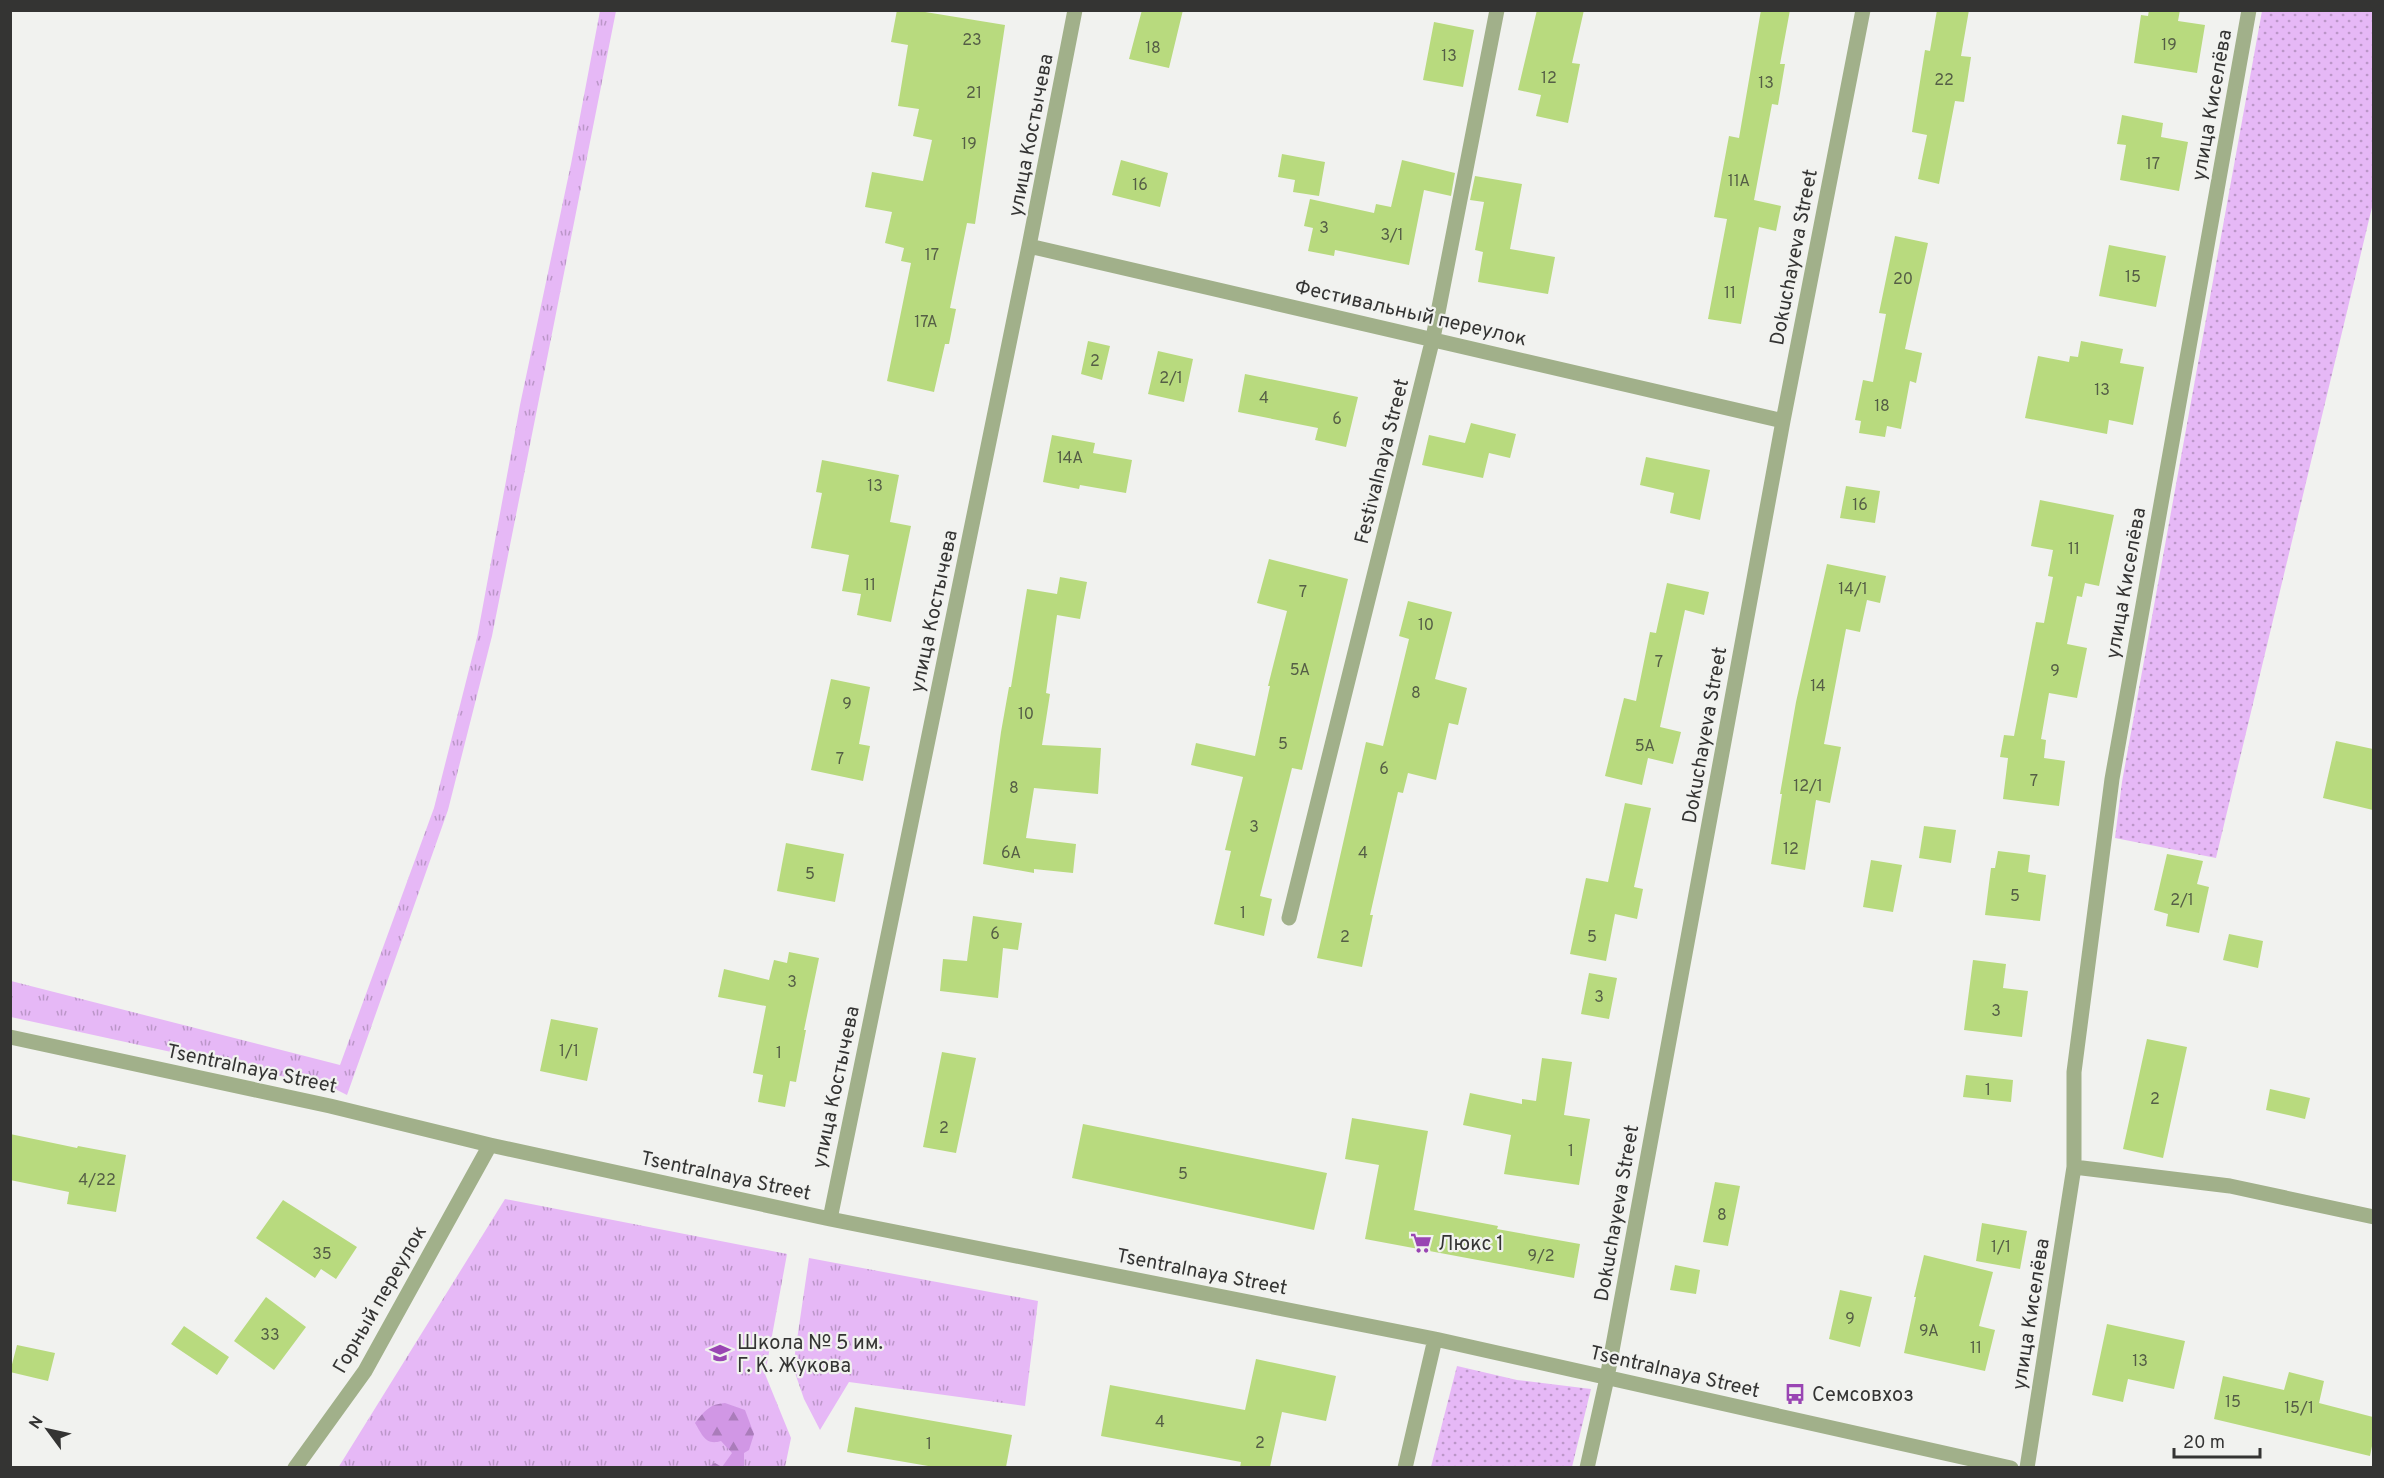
<svg xmlns="http://www.w3.org/2000/svg" width="2384" height="1478" font-family="Overpass,sans-serif">
<style>
.grass{fill:url(#grass-tufts)}
.forest{fill:url(#forest-firs)}
.park{fill:url(#park-dots)}
.building{fill:#b8da7e}
.lines{fill:none;stroke-linecap:round;stroke-linejoin:round}
.minor{stroke:#a1b08a;stroke-width:15}
.labels{text-anchor:middle;stroke-width:4.5;stroke-linejoin:round;paint-order:stroke}
.number-label{font-size:16px;fill:#555e46}
.street-label{font-size:20px;fill:#343433;stroke:#f1f2ef}
.poi-label{font-size:20px;fill:#343433;stroke:#f1f2ef;text-anchor:start}
</style>
<defs>
<pattern id="grass-tufts" width="24" height="20" patternUnits="userSpaceOnUse" patternTransform="scale(1.5)"><rect width="24" height="20" fill="#e6b8f6"/><path d="M3 7l-1-3M5 7V3M7 7l1-3M15 17l-1-3M17 17v-4M19 17l1-3" fill="none" stroke="#bb96c8"/></pattern>
<pattern id="forest-firs" width="22" height="20" patternUnits="userSpaceOnUse" patternTransform="scale(1.5)"><rect width="22" height="20" fill="#d197e5"/><path d="M5 1l3.5 6h-7zM16 11l3.5 6h-7z" fill="#aa7cba"/></pattern>
<pattern id="park-dots" width="8" height="8" patternUnits="userSpaceOnUse" patternTransform="scale(1.5)"><rect width="8" height="8" fill="#e6b8f6"/><path d="M2 2h.1M6 6h.1" fill="none" stroke="#bb96c8" stroke-width="1.8" stroke-linecap="round"/></pattern>
</defs>
<rect width="100%" height="100%" fill="#f1f2ef"/>
<path class="grass" d="M600,11H616L492,636L448,810L347,1095L331,1087L11,1017V981L340,1065L434,808L477,638L520,405L571,164Z
M505,1199L787,1254L765,1374L791,1438L785,1467L338,1468Z
M809,1258L1038,1301L1025,1406L849,1382L820,1430L804,1399L793,1367Z"/>
<path class="forest" d="M725,1403L745,1410L754,1434L749,1450L744,1453V1467H707L715,1463L722,1467L732,1453L721,1441C705,1446 702,1434 695,1423C704,1411 710,1404 725,1403Z"/>
<path class="park" d="M2262,11H2373V203L2216,858L2115,838L2122,782Z
M1457,1366L1517,1380L1591,1389L1572,1467H1431Z"/>
<path class="building" d="M897,10H913L1005,25L975,224L967,223L950,308L956,309L949,344H945L934,392L887,381L911,263L901,261L904,248L885,243L892,212L865,207L872,172L923,181L932,140L913,136L919,109L898,106L908,45L891,42Z
M1142,10H1183L1169,68L1129,59Z
M1537,10H1584L1572,63L1580,64L1568,123L1536,116L1541,95L1518,90Z
M1761,10H1790L1780,64H1785L1778,105L1772,104L1754,200L1781,206L1776,231L1759,227L1741,324L1708,319L1727,219L1714,217L1729,136L1739,138Z
M1937,10H1969L1961,56L1971,57L1964,102L1955,101L1939,184L1918,179L1927,135L1912,132L1925,50L1930,51Z
M2149,10H2180L2178,21L2205,25L2197,73L2134,63L2141,15L2148,16Z
M1434,22L1474,30L1463,87L1423,80Z
M2122,115L2163,123L2161,137L2188,142L2179,191L2120,180L2126,145L2117,144Z
M1282,154L1325,162L1319,196L1293,192L1295,180L1278,177Z
M1121,160L1168,173L1160,207L1112,195Z
M1402,160L1455,173L1451,196L1424,190L1409,265L1335,250L1334,256L1308,251L1313,228L1304,226L1310,199L1374,213L1376,204L1391,207Z
M1475,176L1522,184L1510,249L1555,257L1548,294L1478,282L1483,252L1475,250L1484,202L1470,200Z
M1895,236L1928,243L1905,349L1922,353L1916,383L1910,381L1901,429L1887,426L1885,437L1859,433L1861,421L1855,420L1863,380L1873,382L1886,314L1879,313Z
M2109,245L2166,256L2156,307L2099,296Z
M1088,341L1110,346L1102,380L1081,374Z
M2081,341L2123,349L2120,363L2144,367L2133,425L2109,420L2107,434L2025,418L2038,356L2069,362L2070,356L2078,357Z
M1158,351L1193,359L1184,402L1148,394Z
M1245,374L1358,397L1346,447L1315,440L1318,428L1238,412Z
M1471,423L1516,434L1510,458L1489,453L1483,478L1422,465L1429,435L1465,443Z
M1052,435L1095,443L1093,453L1132,460L1126,493L1080,485L1079,489L1043,482Z
M1646,457L1710,470L1700,520L1670,513L1674,493L1640,485Z
M822,460L899,475L890,522L911,526L891,622L857,615L861,594L842,591L849,555L811,548L822,493L816,492Z
M1846,486L1880,491L1875,523L1840,518Z
M2040,500L2114,515L2099,586L2085,583L2082,597L2077,596L2067,644L2087,648L2077,698L2049,693L2041,739L2046,740L2044,758L2065,761L2059,806L2003,799L2008,758L2000,757L2004,735L2014,736L2036,622L2044,623L2053,577L2048,576L2053,550L2031,546Z
M1269,559L1348,579L1302,770L1292,768L1260,896L1272,899L1264,936L1214,924L1231,851L1225,850L1243,777L1191,765L1196,743L1255,756L1270,686H1268L1287,611L1257,603Z
M1827,564L1886,576L1880,603L1867,600L1860,632L1846,629L1824,744L1841,747L1830,803L1816,800L1805,870L1771,864L1782,794H1780L1796,702Z
M1060,577L1087,582L1080,619L1057,615L1046,693L1050,694L1042,745L1101,748L1098,794L1034,788L1026,838L1076,844L1073,873L1034,869V873L983,864L1001,732L1009,687H1011L1027,589L1057,594Z
M1667,583L1709,592L1704,615L1685,610L1660,727L1681,732L1673,764L1648,758L1642,785L1605,776L1624,698L1636,701L1650,632L1656,633Z
M1408,601L1452,612L1435,679L1467,688L1458,725L1449,723L1436,780L1408,773L1403,793L1398,792L1370,915H1373L1362,967L1317,958L1366,742L1383,746L1409,639L1399,636Z
M831,679L870,687L859,744L870,746L863,781L811,770Z
M2336,741L2373,749V810L2323,798Z
M1625,803L1651,808L1634,887L1643,889L1637,919L1615,914L1606,961L1570,954L1586,878L1608,882Z
M1924,826L1956,830L1951,863L1919,858Z
M786,843L844,854L835,902L777,891Z
M1998,851L2030,855L2028,872L2046,875L2040,921L1985,915L1991,868H1995Z
M2167,854L2203,861L2197,884L2209,887L2199,933L2166,926L2168,914L2154,910Z
M1871,860L1902,865L1893,912L1863,907Z
M973,916L1022,923L1018,950L1003,948L998,998L940,991L943,959L967,961Z
M2229,934L2263,941L2258,968L2223,960Z
M789,952L819,958L804,1030H806L796,1082L790,1081L785,1107L758,1102L763,1075L753,1073L766,1006L718,997L724,969L769,980L774,960L787,963Z
M1973,960L2006,964L2003,988L2028,991L2022,1037L1964,1030Z
M1589,973L1617,978L1609,1019L1581,1014Z
M551,1019L598,1028L587,1081L540,1071Z
M2147,1039L2187,1047L2163,1158L2123,1149Z
M942,1052L976,1058L956,1153L923,1147Z
M1542,1058L1572,1062L1564,1115L1590,1119L1579,1185L1504,1174L1511,1135L1463,1125L1470,1093L1522,1104V1099L1536,1101Z
M1966,1075L2013,1080L2011,1102L1963,1097Z
M2270,1089L2310,1098L2305,1119L2266,1110Z
M1352,1118L1428,1131L1414,1210L1498,1226L1497,1229L1580,1244L1574,1278L1365,1239L1379,1165L1345,1159Z
M1083,1124L1327,1173L1314,1230L1072,1178Z
M10,1134L77,1148L78,1146L126,1155L116,1212L67,1204L69,1192L10,1180Z
M1715,1182L1740,1186L1728,1246L1703,1242Z
M283,1200L357,1247L336,1279L321,1269L315,1278L256,1238Z
M1982,1223L2027,1231L2020,1269L1976,1261Z
M1924,1255L1993,1272L1979,1326L1995,1330L1985,1371L1904,1353L1916,1297H1914Z
M1675,1265L1700,1270L1696,1294L1670,1290Z
M1840,1290L1872,1297L1860,1347L1829,1339Z
M266,1297L306,1327L274,1370L234,1341Z
M2107,1324L2185,1341L2174,1389L2128,1379L2123,1402L2092,1395Z
M184,1326L229,1357L217,1375L171,1344Z
M17,1345L55,1353L48,1381L10,1372Z
M1256,1359L1336,1376L1326,1421L1282,1412L1270,1467H1240L1241,1462L1101,1436L1110,1385L1245,1410Z
M2289,1372L2324,1381L2319,1403L2373,1417V1441L2370,1456L2214,1419L2223,1376L2284,1390Z
M855,1407L1012,1435L1006,1467H934L847,1452Z"/>
<g class="lines">
<path class="minor" d="M1029,246L1783,421
M1289,918L1433,338L1497,10
M10,1037L330,1106L490,1145L830,1219L1435,1339L2011,1468
M2074,1167L2230,1186L2374,1217
M830,1219L1029,246L1075,10
M295,1468L365,1371L490,1145
M1405,1468L1435,1339
M1587,1468L1607,1378L1783,421L1863,10
M2027,1468L2074,1167V1072L2112,779L2249,10"/>
</g>
<defs>
<symbol id="supermarket-bare" viewBox="-9 -9 18 18"><path d="M-6-5.5h2.5l.6 2H6L4.5 2H-2.5L-4.4-4H-6ZM-1.5 3.2a1.3 1.3 0 1 0 .1 0ZM3 3.2a1.3 1.3 0 1 0 .1 0Z" fill="#9945b3" stroke="#f1f2ef" stroke-width="2.5" paint-order="stroke"/></symbol>
<symbol id="school-bare" viewBox="-9 -9 18 18"><path d="M0-5L7-2L0 1L-7-2ZM-4 1L0 2.5L4 1V4Q0 6-4 4Z" fill="#9945b3" stroke="#f1f2ef" stroke-width="2.5" paint-order="stroke"/></symbol>
<symbol id="bus-bare" viewBox="-9 -9 18 18"><path d="M-5-6H5V4H4V6H2V4H-2V6H-4V4H-5ZM-3.5-4V0h7V-4ZM-3.5 1.2v1.5H-2V1.2ZM2 1.2v1.5H3.5V1.2Z" fill="#9945b3" stroke="#f1f2ef" stroke-width="2.5" paint-order="stroke"/></symbol>
</defs>
<g fill-rule="evenodd">
<use href="#supermarket-bare" x="1406" y="1228" width="30" height="30"/>
<use href="#school-bare" x="705" y="1338" width="30" height="30"/>
<use href="#bus-bare" x="1780" y="1379" width="30" height="30"/>
</g>
<g class="labels">
<g class="number-label">
<text x="972" y="45">23</text>
<text x="2169" y="50">19</text>
<text x="1153" y="53">18</text>
<text x="1449" y="61">13</text>
<text x="1549" y="83">12</text>
<text x="1944" y="85">22</text>
<text x="1766" y="88">13</text>
<text x="974" y="98">21</text>
<text x="969" y="149">19</text>
<text x="2153" y="169">17</text>
<text x="1739" y="186">11А</text>
<text x="1140" y="190">16</text>
<text x="1324" y="233">3</text>
<text x="1392" y="240">3/1</text>
<text x="932" y="260">17</text>
<text x="2133" y="282">15</text>
<text x="1903" y="284">20</text>
<text x="1730" y="298">11</text>
<text x="926" y="327">17А</text>
<text x="1095" y="366">2</text>
<text x="1171" y="383">2/1</text>
<text x="2102" y="395">13</text>
<text x="1264" y="403">4</text>
<text x="1882" y="411">18</text>
<text x="1337" y="424">6</text>
<text x="1070" y="463">14А</text>
<text x="875" y="491">13</text>
<text x="1860" y="510">16</text>
<text x="2074" y="554">11</text>
<text x="870" y="590">11</text>
<text x="1853" y="594">14/1</text>
<text x="1303" y="597">7</text>
<text x="1426" y="630">10</text>
<text x="1659" y="667">7</text>
<text x="1300" y="675">5А</text>
<text x="2055" y="676">9</text>
<text x="1818" y="691">14</text>
<text x="1416" y="698">8</text>
<text x="847" y="709">9</text>
<text x="1026" y="719">10</text>
<text x="1283" y="749">5</text>
<text x="1645" y="751">5А</text>
<text x="840" y="764">7</text>
<text x="1384" y="774">6</text>
<text x="2034" y="786">7</text>
<text x="1808" y="791">12/1</text>
<text x="1014" y="793">8</text>
<text x="1254" y="832">3</text>
<text x="1791" y="854">12</text>
<text x="1011" y="858">6А</text>
<text x="1363" y="858">4</text>
<text x="810" y="879">5</text>
<text x="2015" y="901">5</text>
<text x="2182" y="905">2/1</text>
<text x="1243" y="918">1</text>
<text x="995" y="939">6</text>
<text x="1345" y="942">2</text>
<text x="1592" y="942">5</text>
<text x="792" y="987">3</text>
<text x="1599" y="1002">3</text>
<text x="1996" y="1016">3</text>
<text x="569" y="1056">1/1</text>
<text x="779" y="1058">1</text>
<text x="1988" y="1095">1</text>
<text x="2155" y="1104">2</text>
<text x="944" y="1133">2</text>
<text x="1571" y="1156">1</text>
<text x="1183" y="1179">5</text>
<text x="97" y="1185">4/22</text>
<text x="1722" y="1220">8</text>
<text x="2001" y="1252">1/1</text>
<text x="322" y="1259">35</text>
<text x="1541" y="1261">9/2</text>
<text x="1850" y="1324">9</text>
<text x="1929" y="1336">9А</text>
<text x="270" y="1340">33</text>
<text x="1976" y="1353">11</text>
<text x="2140" y="1366">13</text>
<text x="2233" y="1407">15</text>
<text x="2299" y="1413">15/1</text>
<text x="1160" y="1427">4</text>
<text x="1260" y="1448">2</text>
<text x="929" y="1449">1</text>
</g>
<g class="street-label">
<text transform="translate(2211 105) rotate(-80)" y="7">улица Киселёва</text>
<text transform="translate(1030 135) rotate(-79)" y="7">улица Костычева</text>
<text transform="translate(1793 257) rotate(-79)" y="7">Dokuchayeva Street</text>
<text transform="translate(1411 312) rotate(13)" y="7">Фестивальный переулок</text>
<text transform="translate(1381 461) rotate(-76)" y="7">Festivalnaya Street</text>
<text transform="translate(2125 583) rotate(-80)" y="7">улица Киселёва</text>
<text transform="translate(933 611) rotate(-78)" y="7">улица Костычева</text>
<text transform="translate(1704 735) rotate(-80)" y="7">Dokuchayeva Street</text>
<text transform="translate(252 1068) rotate(12)" y="7">Tsentralnaya Street</text>
<text transform="translate(835 1087) rotate(-78)" y="7">улица Костычева</text>
<text transform="translate(726 1175) rotate(12)" y="7">Tsentralnaya Street</text>
<text transform="translate(1616 1213) rotate(-80)" y="7">Dokuchayeva Street</text>
<text transform="translate(1202 1271) rotate(11)" y="7">Tsentralnaya Street</text>
<text transform="translate(379 1299) rotate(-60)" y="7">Горный переулок</text>
<text transform="translate(2030 1314) rotate(-81)" y="7">улица Киселёва</text>
<text transform="translate(1675 1371) rotate(13)" y="7">Tsentralnaya Street</text>
</g>
<g class="poi-label">
<text x="1438" y="1250">Люкс 1</text>
<text x="737" y="1349">Школа № 5 им.<tspan x="737" dy="23">Г. К. Жукова</tspan></text>
<text x="1812" y="1401">Семсовхоз</text>
</g>
</g>
<rect width="2384" height="1478" fill="none" stroke="#343433" stroke-width="24"/>
<g transform="translate(48 1430) rotate(303)" stroke="#f1f2ef" stroke-width="4.5" paint-order="stroke">
<path d="M0-4.5L10 22L0 15L-10 22Z" fill="#343433"/>
<text y="-9" font-size="16" font-weight="bold" text-anchor="middle" fill="#343433">N</text>
</g>
<path d="M2174 1448v9h86v-9" fill="none" stroke="#343433" stroke-width="3"/>
<text x="2183" y="1448" font-size="18" fill="#343433" stroke="#f1f2ef" stroke-width="4.5" paint-order="stroke">20 m</text>
</svg>
